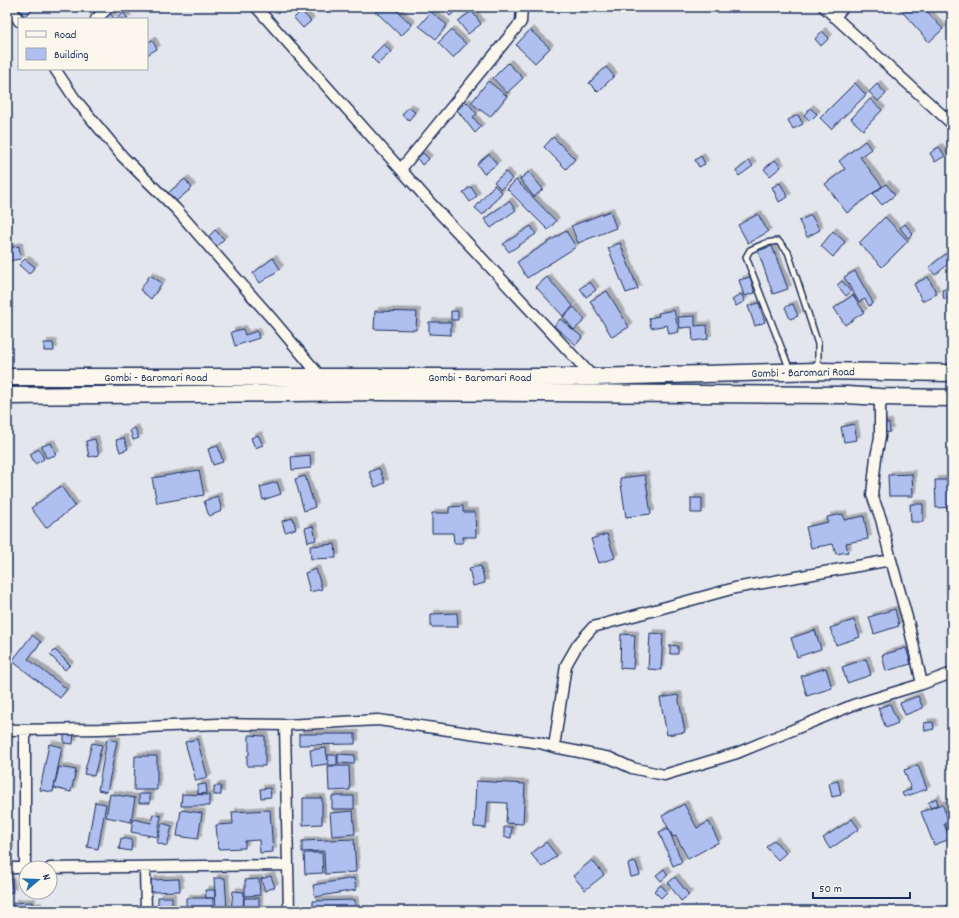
<svg xmlns="http://www.w3.org/2000/svg" width="959" height="918" font-family="Dekko,sans-serif">
<style>
.building{fill:#afbfef;stroke:#1b2f5e;filter:url(#shadow)}
.lines{fill:none;stroke-linecap:round;stroke-linejoin:round}
.service-casing{stroke:#1b2f5e;stroke-width:8}
.minor-casing{stroke:#1b2f5e;stroke-width:13}
.primary-casing{stroke:#1b2f5e;stroke-width:19}
.service{stroke:#fbf7ec;stroke-width:5}
.minor{stroke:#fbf7ec;stroke-width:10}
.primary{stroke:#fbf7ec;stroke-width:16}
.labels{text-anchor:middle;stroke-width:4;stroke-linejoin:round;paint-order:stroke}
.street-label{font-size:12px;fill:#1b2f5e;stroke:#fbf7ec}
</style>
<defs>
<filter id="shadow"><feDropShadow dx="3.5" dy="-3.5" stdDeviation="0" flood-color="#0004"/></filter>
</defs>
<rect width="100%" height="100%" fill="#e4e6ed"/>
<filter id="ink" filterUnits="userSpaceOnUse"><feTurbulence type="fractalNoise" baseFrequency=".025" numOctaves="2"/><feDisplacementMap in="SourceGraphic" scale="8" xChannelSelector="R" yChannelSelector="G"/><feConvolveMatrix kernelMatrix="1 2 1 2 8 2 1 2 1" color-interpolation-filters="sRGB"/></filter>
<g filter="url(#ink)">
<path class="building" d="M18,7H37L24,16Z
M371,7H393L412,25L401,36Z
M442,7H460L450,16Z
M898,7H922L943,29L929,42Z
M108,11L114,18L112,19H101Z
M301,11L311,21L303,28L294,18Z
M472,11L481,24L468,34L458,21Z
M431,12L447,25L436,39L419,26Z
M124,13L128,19H115Z
M451,30L466,44L453,58L438,43Z
M530,30L550,48L535,63L516,45Z
M822,31L829,38L821,46L815,39Z
M152,40L157,49L147,55V43Z
M384,44L391,52L378,64L371,57Z
M508,63L523,78L507,93L493,78Z
M606,67L614,76L598,92L589,83Z
M488,81L507,96L490,117L471,103Z
M855,83L866,95L831,129L820,118Z
M877,84L886,94L878,101L869,92Z
M870,99L882,110L863,130L851,119Z
M467,102L477,114L473,117L481,127L475,133L457,110Z
M408,107L415,112L409,120L402,115Z
M810,108L817,114L810,121L804,115Z
M798,115L803,124L793,129L788,120Z
M553,137L575,159L566,169L544,147Z
M865,141L871,149L860,157L882,186L847,213L825,184L845,169L839,161Z
M939,147L945,156L935,162L930,153Z
M423,153L429,159L422,165L417,158Z
M489,154L497,164L484,174L477,164Z
M701,156L705,164L699,167L695,160Z
M775,160L781,167L770,176L764,169Z
M749,161L753,166L739,176L736,171Z
M506,172L512,179L501,189L494,182Z
M529,172L543,189L534,197L520,179Z
M185,179L192,188L175,202L168,193Z
M516,180L556,221L548,230L507,189Z
M780,183L788,197L779,202L772,187Z
M886,184L895,195L882,205L873,194Z
M494,185L502,192L483,215L475,208Z
M471,187L477,196L470,202L463,192Z
M509,201L516,210L491,228L484,219Z
M610,211L616,228L578,243L571,226Z
M758,214L768,232L748,243L738,225Z
M811,215L820,230L807,237L799,221Z
M885,217L908,241L882,267L859,243Z
M905,224L913,234L908,238L900,228Z
M531,226L536,234L509,252L503,244Z
M215,230L224,239L217,246L208,237Z
M566,231L576,247L527,278L517,262Z
M833,231L845,242L833,257L821,246Z
M620,243L638,289L626,293L608,248Z
M19,246L21,259L7,261V248Z
M772,246L788,289L773,294L758,251Z
M952,249V261L935,275L929,267Z
M273,258L280,269L260,283L253,273Z
M25,259L35,267L29,274L19,265Z
M855,271L873,303L869,306L865,299L859,302L844,277Z
M150,275L162,283L151,299L140,290Z
M547,277L573,306L563,316L536,287Z
M750,277L755,293L744,296L739,280Z
M928,277L937,294L922,301L914,284Z
M842,281L851,292L846,296L837,285Z
M590,282L596,290L586,297L580,288Z
M950,288L952,298L944,299L942,290Z
M607,291L629,327L612,337L590,301Z
M741,294L745,301L736,306L732,300Z
M853,295L864,312L845,325L834,308Z
M759,303L765,322L755,326L748,306Z
M793,304L798,316L790,319L785,307Z
M574,307L585,320L574,330L563,317Z
M674,310L679,332L669,334L667,325L651,328L649,318L659,316L658,313Z
M375,311L417,312L416,330L374,329Z
M451,311H458V320H451Z
M695,316V326L707,325L708,339L693,341L692,327L680,328L678,317Z
M560,319L582,337L576,345L554,326Z
M429,322H451V335L429,334Z
M243,329L245,335L257,331L259,338L235,346L231,332Z
M44,343H53L54,351H44Z
M881,423H889L890,432L881,433Z
M854,424L857,440L844,442L841,427Z
M135,428L139,438L133,440L130,430Z
M258,435L263,445L255,448L251,438Z
M124,438L128,449L120,452L116,440Z
M95,439L99,455L89,457L86,441Z
M51,443L56,455L46,458L42,446Z
M218,446L223,462L213,465L208,449Z
M39,449L44,459L35,464L30,454Z
M310,455L311,468L292,470L291,457Z
M379,468L385,483L375,487L369,472Z
M199,470L204,495L157,503L152,478Z
M912,474L913,496H889L888,475Z
M645,475L651,514L626,517L620,478Z
M305,476L315,507L304,511L295,479Z
M935,480H952V507L936,508Z
M277,482L281,494L263,500L260,487Z
M61,486L75,506L46,528L31,508Z
M218,496L222,511L209,516L204,501Z
M691,498H702V513H691Z
M910,504H923V522H911Z
M463,506V512H475L476,537H463V543H454L453,533H432V513H449V507Z
M843,514L844,520L864,516L868,539L846,543L848,552L836,554L833,544L811,548L806,527L828,522L827,517Z
M293,518L296,529L285,532L282,521Z
M313,526L316,540L308,542L305,528Z
M607,534L615,558L599,563L591,539Z
M335,544L336,558L311,559L310,546Z
M481,566L485,583L473,586L469,568Z
M316,569L322,589L310,592L305,573Z
M895,609L899,626L874,634L869,617Z
M457,613L458,627H431V614Z
M854,620L860,637L836,645L830,628Z
M815,630L821,649L797,657L791,638Z
M650,633L663,634L661,670L648,669Z
M621,634L635,635L633,669L620,668Z
M32,635L41,642L28,659L67,689L60,698L12,661Z
M670,645L678,646V654H670Z
M906,648L911,664L886,671L882,655Z
M55,650L70,665L65,670L50,655Z
M866,659L871,675L847,683L842,667Z
M826,668L832,688L807,696L801,676Z
M678,695L685,732L667,735L660,698Z
M918,696L923,708L905,715L900,703Z
M890,704L898,723L886,728L878,708Z
M933,722L934,729L925,731L924,723Z
M64,732H74L73,744L64,743Z
M299,734H355V744L299,745Z
M249,735L265,736V766H247V756L249,755Z
M107,739L117,741L107,792L98,790Z
M197,739L208,778L196,781L185,742Z
M92,743L102,745L94,776L84,774Z
M49,744L62,747L53,792L40,790Z
M326,748L328,764L312,766L310,750Z
M338,754L355,755L354,764L338,763Z
M328,755H337V765H328Z
M135,756H157V790H134Z
M918,765L927,789L904,797L902,793L911,789L904,770Z
M328,766H349L350,790L329,791Z
M59,767L76,770L71,792L54,788Z
M476,781L525,784L523,824L506,823L507,803L488,802L486,828L474,827Z
M838,781L841,795L832,797L829,783Z
M206,784L207,793L198,794V785Z
M214,786H221V795H214Z
M270,788L271,797L261,798L260,789Z
M110,794L135,798L131,822L106,817Z
M139,794H150V803H139Z
M182,794L209,795V806H181Z
M332,796H354V809H332Z
M303,798H322V824L303,825Z
M936,798L938,804L931,808L928,803Z
M95,802L106,804L98,849L87,847Z
M684,804L697,828L709,822L719,842L688,859L676,836L673,837L662,816Z
M942,804L949,821L944,824L950,839L934,845L921,812Z
M181,810L202,813L198,839L177,836Z
M270,810L273,852L260,853L259,840L245,841V848L218,849L216,825L233,824L232,812Z
M353,811L355,834L332,836L330,813Z
M153,814L161,816L157,837L131,832L133,819L151,823Z
M852,819L859,829L830,849L823,838Z
M162,823L172,826L167,846L157,843Z
M504,827H512L511,838L504,837Z
M668,828L682,862L673,866L659,832Z
M121,838L132,840L131,851L119,849Z
M7,839H9L10,851H7Z
M354,839L356,872L325,874L324,851L302,852V841Z
M774,840L786,853L778,860L766,847Z
M546,842L557,856L542,867L531,854Z
M304,853H322L323,873L305,874Z
M592,860L604,875L585,890L573,876Z
M636,862L640,875L631,877L628,864Z
M664,869L668,875L661,881L656,875Z
M271,876L275,887L265,891L261,879Z
M675,877L689,895L681,901L668,883Z
M214,878H225L227,911H216Z
M354,878L356,890L315,897L313,885Z
M7,879H10L13,892L7,893Z
M179,879L180,891L151,892V880Z
M259,879L260,895L245,896V880Z
M661,885L667,892L661,898L654,891Z
M205,890H215V898H206Z
M233,891L244,892L243,911H231Z
M158,897H172V911H158Z
M186,898H213V911H186Z
M244,898H259V910L244,909Z
M355,900V911L313,910V901Z
M32,902V907L38,906V911H13V903Z
M952,904V911H948L946,906Z"/>
<g class="lines">
<defs>
<path id="service" d="M790,370L746,257L750,250L766,243L778,241L788,252L818,344V369"/>
<path id="minor" d="M10,7L19,21
M256,7L435,208L593,377
M824,7L952,124
M834,17L844,7
M96,19L109,7
M55,69L75,99L123,157L176,209L273,320L320,376
M401,169L521,22L522,7
M880,397V437L876,457L872,495L881,519L891,560L908,621L922,684
M285,725L289,911
M7,730L100,729L217,724L285,725L378,720L540,743L554,747L610,758L632,768L664,775L737,753L853,705L922,684L952,673
M554,747L566,665L578,644L593,627L735,588L891,560
M7,868H26
M25,868V730
M50,868L288,865
M145,868L146,911"/>
<path id="primary" d="M7,377H593L818,371L952,373
M7,396L379,392L847,395L880,397L952,398"/>
</defs>
<use href="#service" class="service-casing"/>
<use href="#minor" class="minor-casing"/>
<use href="#primary" class="primary-casing"/>
<use href="#service" class="service"/>
<use href="#minor" class="minor"/>
<use href="#primary" class="primary"/>
</g>
</g>
<g class="labels">
<g class="street-label">
<text transform="translate(803 372) rotate(-1)" y="4">Gombi - Baromari Road</text>
<text x="156" y="381">Gombi - Baromari Road</text>
<text x="480" y="381">Gombi - Baromari Road</text>
</g>
</g>
<rect width="959" height="918" fill="none" stroke="#fbf7ec" stroke-width="24"/>
<rect x="12" y="12" width="935" height="894" fill="none" stroke="#1b2f5e" stroke-width="1.5" filter="url(#ink)"/>
<rect x="18" y="18" width="130" height="52" fill="#fbf7ec" stroke="#a1a7b3"/>
<rect x="26" y="31" width="20" height="6" fill="#fbf7ec" stroke="#a1a7b3"/>
<text x="54" y="38" font-size="12" fill="#1b2f5e">Road</text>
<rect x="26" y="48" width="20" height="12" fill="#afbfef" stroke="#a1a7b3"/>
<text x="54" y="58" font-size="12" fill="#1b2f5e">Building</text>
<g transform="translate(38 880) rotate(71)"><circle r="19" fill="#fbf7ec" stroke="#a1a7b3"/>
<path d="M0-3L7 15L0 10L-7 15Z" fill="#1f6fb2"/>
<text y="-6" font-size="11" font-weight="bold" text-anchor="middle" fill="#1b2f5e">N</text>
</g>
<path d="M813 892v6h97v-6" fill="none" stroke="#1b2f5e" stroke-width="2"/>
<text x="819" y="892" font-size="12" fill="#1b2f5e" stroke="#fbf7ec" stroke-width="3" paint-order="stroke">50 m</text>
</svg>
